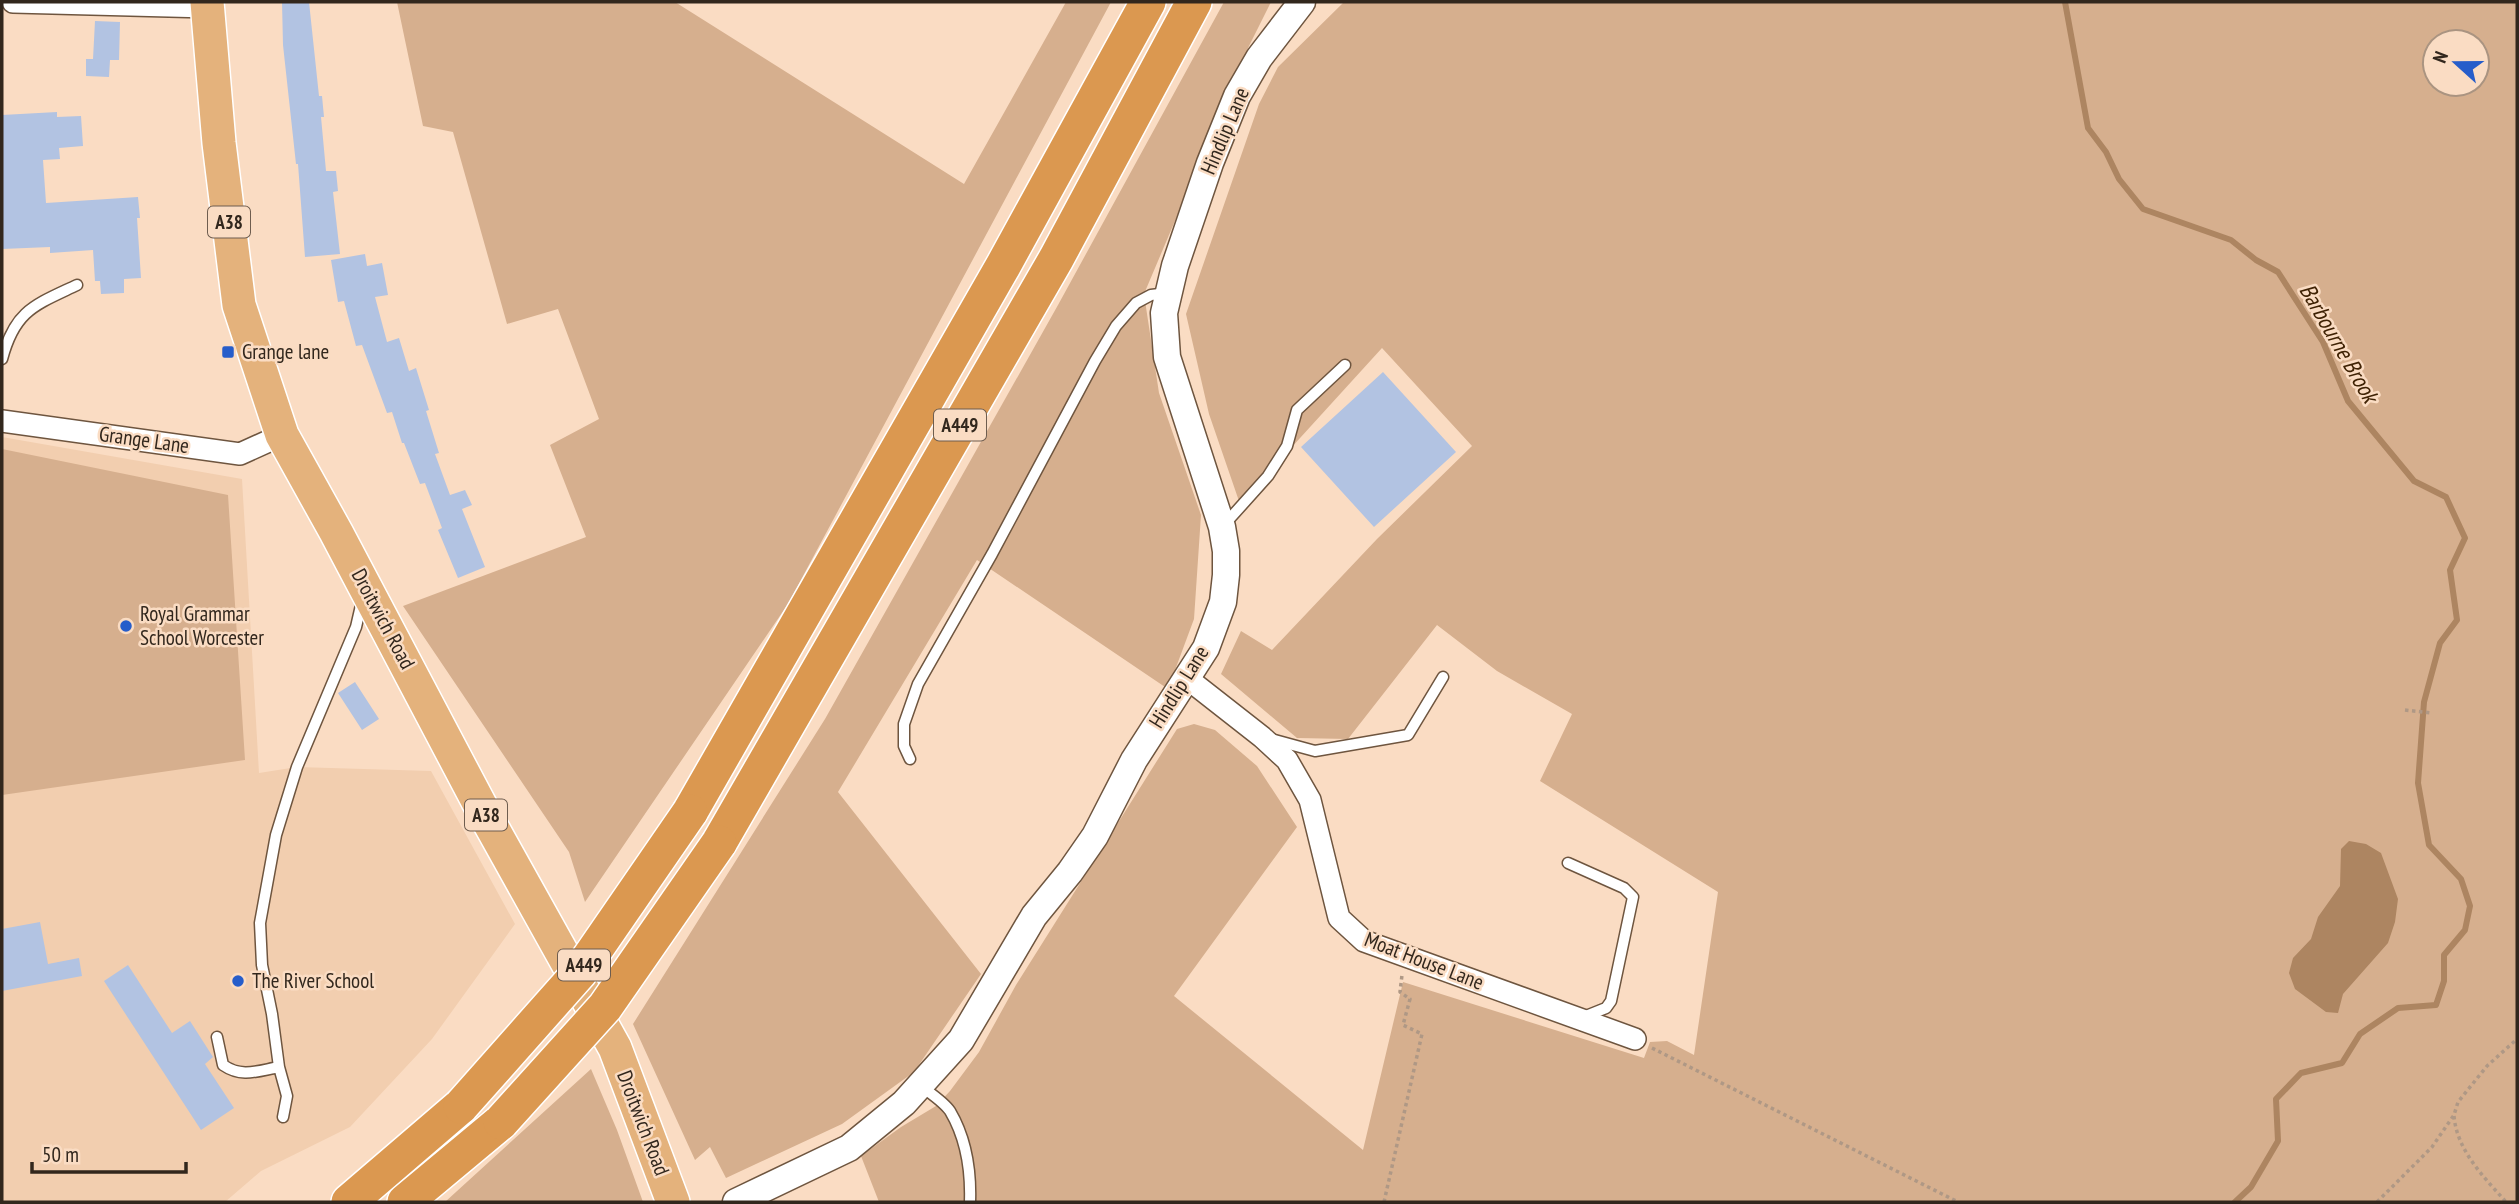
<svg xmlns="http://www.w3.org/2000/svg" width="2519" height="1204" font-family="'PT Sans Narrow',sans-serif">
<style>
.built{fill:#f2ceaf}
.green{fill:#d6af8e;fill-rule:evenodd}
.water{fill:#ad8561}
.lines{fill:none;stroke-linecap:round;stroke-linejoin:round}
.stream{stroke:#ad8561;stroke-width:6}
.building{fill:#b2c3e2}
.service-casing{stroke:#6e553f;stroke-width:13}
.minor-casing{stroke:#6e553f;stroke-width:24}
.tertiary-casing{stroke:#6e553f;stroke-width:29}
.primary-casing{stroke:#fff;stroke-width:36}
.trunk-casing{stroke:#fff;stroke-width:38}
.path{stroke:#af9885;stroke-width:3.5;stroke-dasharray:3.5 3.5;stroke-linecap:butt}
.service{stroke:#fff;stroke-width:10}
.minor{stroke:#fff;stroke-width:21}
.tertiary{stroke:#fff;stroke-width:26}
.primary{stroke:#e4b27c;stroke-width:33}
.trunk{stroke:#db9850;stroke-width:35}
.trunk-bridge-casing{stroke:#fff;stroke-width:38;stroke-linecap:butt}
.trunk-bridge{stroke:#db9850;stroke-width:35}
.poi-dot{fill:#265dca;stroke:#fadcc3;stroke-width:2.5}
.labels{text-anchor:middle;stroke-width:5;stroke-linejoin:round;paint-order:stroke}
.shield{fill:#fadcc3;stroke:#6e5d4f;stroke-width:2}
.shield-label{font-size:19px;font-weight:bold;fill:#32271d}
.street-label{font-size:21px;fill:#32271d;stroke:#fadcc3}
.poi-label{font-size:21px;fill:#32271d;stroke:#fadcc3;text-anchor:start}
.water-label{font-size:23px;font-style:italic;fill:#3f2204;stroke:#fadcc3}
</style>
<rect width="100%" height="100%" fill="#fadcc3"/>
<path class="built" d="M2,437L242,479L259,773L297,767L431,771L515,924L432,1039L350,1127L261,1171L225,1202H2Z"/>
<path class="green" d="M397,2H675L964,184L1066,2H1111L788,604L585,902L569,852L403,606L586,537L550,445L599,419L558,309L507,324L453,132L423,126Z
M1224,2H1271L1249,46L1144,294L1159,393L1201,515L1194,619L1168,689L977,560L838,792L981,974L914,1072L842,1124L726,1178L710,1147L695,1160L633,1024L825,719L1058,305Z
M1344,2H2517V1202H879L861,1156L901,1127L936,1106L950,1091L979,1052L1016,985L1177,729L1194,724L1215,730L1257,766L1297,827L1174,996L1363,1150L1403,982L1644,1058L1650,1042L1667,1041L1694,1055L1718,892L1540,781L1572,714L1497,671L1437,625L1348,739L1297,738L1221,674L1241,631L1272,650L1377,539L1472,446L1382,348L1240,504L1209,414L1186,314L1259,104L1278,67ZM2435,42H2477V84H2435Z
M2,449L228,495L245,760L2,795Z
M591,1069L617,1130L643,1202H445Z"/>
<path class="water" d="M2349,841L2366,844L2381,853L2398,899L2395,922L2388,943L2343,994L2338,1013L2326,1012L2295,989L2289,973L2293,958L2311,939L2318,917L2340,886L2341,849Z"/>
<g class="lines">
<path class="stream" d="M2065,2L2088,128L2106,152L2119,179L2143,209L2231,240L2256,260L2278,272L2323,342L2348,401L2414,481L2446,497L2465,538L2450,570L2457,620L2440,643L2424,702L2418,783L2429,845L2461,879L2470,906L2465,930L2444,955V981L2436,1005L2398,1008L2360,1034L2342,1063L2301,1073L2276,1099L2278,1141L2251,1187L2235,1202"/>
</g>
<path class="building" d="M282,2H309L319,96H322L324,117H321L326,171H336L338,191L333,192L340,254L305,257L298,164H296L283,45Z
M95,21L120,22L119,60H110L109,77L86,76V59H93Z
M57,112V117L81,116L83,146L59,148L60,159L43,160L46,203L138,197L140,218H137L141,278L124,279V293L101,294L100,281H95L93,250L50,253V247L2,249V115Z
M365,254L367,266L382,263L388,295L375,297L387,342L399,338L409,371L416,368L429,410L426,411L439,453L435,454L450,495L465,490L472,505L462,509L485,567L458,578L438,530L442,528L425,483L420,484L404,443H402L392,412L387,413L362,345L356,346L344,301L338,302L331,260Z
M1383,372L1456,452L1374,527L1301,447Z
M355,682L379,719L362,730L338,693Z
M40,922L48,964L79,958L82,976L2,991V929Z
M128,965L172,1033L190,1021L213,1057L205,1064L234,1108L201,1130L104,981Z"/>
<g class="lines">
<defs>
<path id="service" d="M2,359C15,310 35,305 77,285
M1224,525L1268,476L1287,446L1297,410L1345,365
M1271,739L1315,751L1408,735L1443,677
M910,759L904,746V724L918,684L992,554L1095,361L1116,326L1136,303L1151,295L1168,293
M1568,863L1624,888L1633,897L1611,1001L1606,1008L1581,1018
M217,1037L223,1065C242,1078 257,1071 279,1067
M921,1086C930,1093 944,1102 950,1111C966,1138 971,1172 970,1202
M283,1117L287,1096L279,1067L272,1014L262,965L260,923L276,835L297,767L356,627L362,601"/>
<path id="minor" d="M13,2L208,7
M2,421L240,454L282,435
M1188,679L1262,737L1287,760L1310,800L1339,918L1364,941L1635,1039"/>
<path id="tertiary" d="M736,1202L849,1148L904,1103L961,1040L1034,916L1070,872L1095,836L1134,760L1206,648L1223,602L1226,575V551L1222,527L1167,357L1164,313L1175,266L1210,163L1237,96L1259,58L1302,2"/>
<path id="primary" d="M207,2L219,143L239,305L282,435L336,532L489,822L615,1048L673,1202"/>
<path id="trunk" d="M690,812L1003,266L1148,2
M719,843L1056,259L1194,2
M349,1202L461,1106
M405,1202L501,1122"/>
</defs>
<use href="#service" class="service-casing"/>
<use href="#minor" class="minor-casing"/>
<use href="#tertiary" class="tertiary-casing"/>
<use href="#primary" class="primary-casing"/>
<use href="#trunk" class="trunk-casing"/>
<path class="path" d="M2405,710L2432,713
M1652,1048L1958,1202
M2454,1116C2457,1151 2484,1177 2506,1202
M1384,1202L1422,1034L1403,1025L1410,999L1400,992L1402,975
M2377,1202L2432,1147L2454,1115L2458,1102L2487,1066L2517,1039"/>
<use href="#service" class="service"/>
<use href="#minor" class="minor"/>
<use href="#tertiary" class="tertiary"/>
<use href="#primary" class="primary"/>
<use href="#trunk" class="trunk"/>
<defs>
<path id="trunk-bridge" d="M461,1106L579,973L690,812
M501,1122L605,1007L719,843"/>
</defs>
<use href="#trunk-bridge" class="trunk-bridge-casing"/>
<use href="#trunk-bridge" class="trunk-bridge"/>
</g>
<g class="poi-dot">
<rect x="221" y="345" width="14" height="14" rx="3.5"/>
<circle cx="126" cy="626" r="7"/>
<circle cx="238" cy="981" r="7"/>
</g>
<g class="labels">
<g class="shield">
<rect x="208" y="206.5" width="42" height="31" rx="5"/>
<rect x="934" y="409.5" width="52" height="31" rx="5"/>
<rect x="465" y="799.5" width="42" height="31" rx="5"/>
<rect x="558" y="949.5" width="52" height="31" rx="5"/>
</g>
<g class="shield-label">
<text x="229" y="229">A38</text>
<text x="960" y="432">A449</text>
<text x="486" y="822">A38</text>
<text x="584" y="972">A449</text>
</g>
<g class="street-label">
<text transform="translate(1225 131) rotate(-67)" y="7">Hindlip Lane</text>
<text transform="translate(144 440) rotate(8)" y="7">Grange Lane</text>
<text transform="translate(383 619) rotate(62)" y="7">Droitwich Road</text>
<text transform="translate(1179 687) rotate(-58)" y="7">Hindlip Lane</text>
<text transform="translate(1424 961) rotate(21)" y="7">Moat House Lane</text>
<text transform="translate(643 1123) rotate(69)" y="7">Droitwich Road</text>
</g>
<g class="poi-label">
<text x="242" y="359">Grange lane</text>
<text x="140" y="621">Royal Grammar<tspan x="140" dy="24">School Worcester</tspan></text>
<text x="252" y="988">The River School</text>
</g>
<g class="water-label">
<text transform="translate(2339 343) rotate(60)" y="8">Barbourne Brook</text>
</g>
</g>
<rect width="2519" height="1204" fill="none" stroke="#32271d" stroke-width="7"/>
<g transform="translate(2456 63) rotate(291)"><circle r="33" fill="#fadcc3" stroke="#aa9481" stroke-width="2"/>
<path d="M0-5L12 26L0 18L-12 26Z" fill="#265dca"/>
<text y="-10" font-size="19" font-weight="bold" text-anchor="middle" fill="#32271d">N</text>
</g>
<path d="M32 1162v10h154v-10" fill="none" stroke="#32271d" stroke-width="3.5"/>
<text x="42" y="1162" font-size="21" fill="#32271d" stroke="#fadcc3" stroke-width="5" paint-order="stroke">50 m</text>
</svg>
